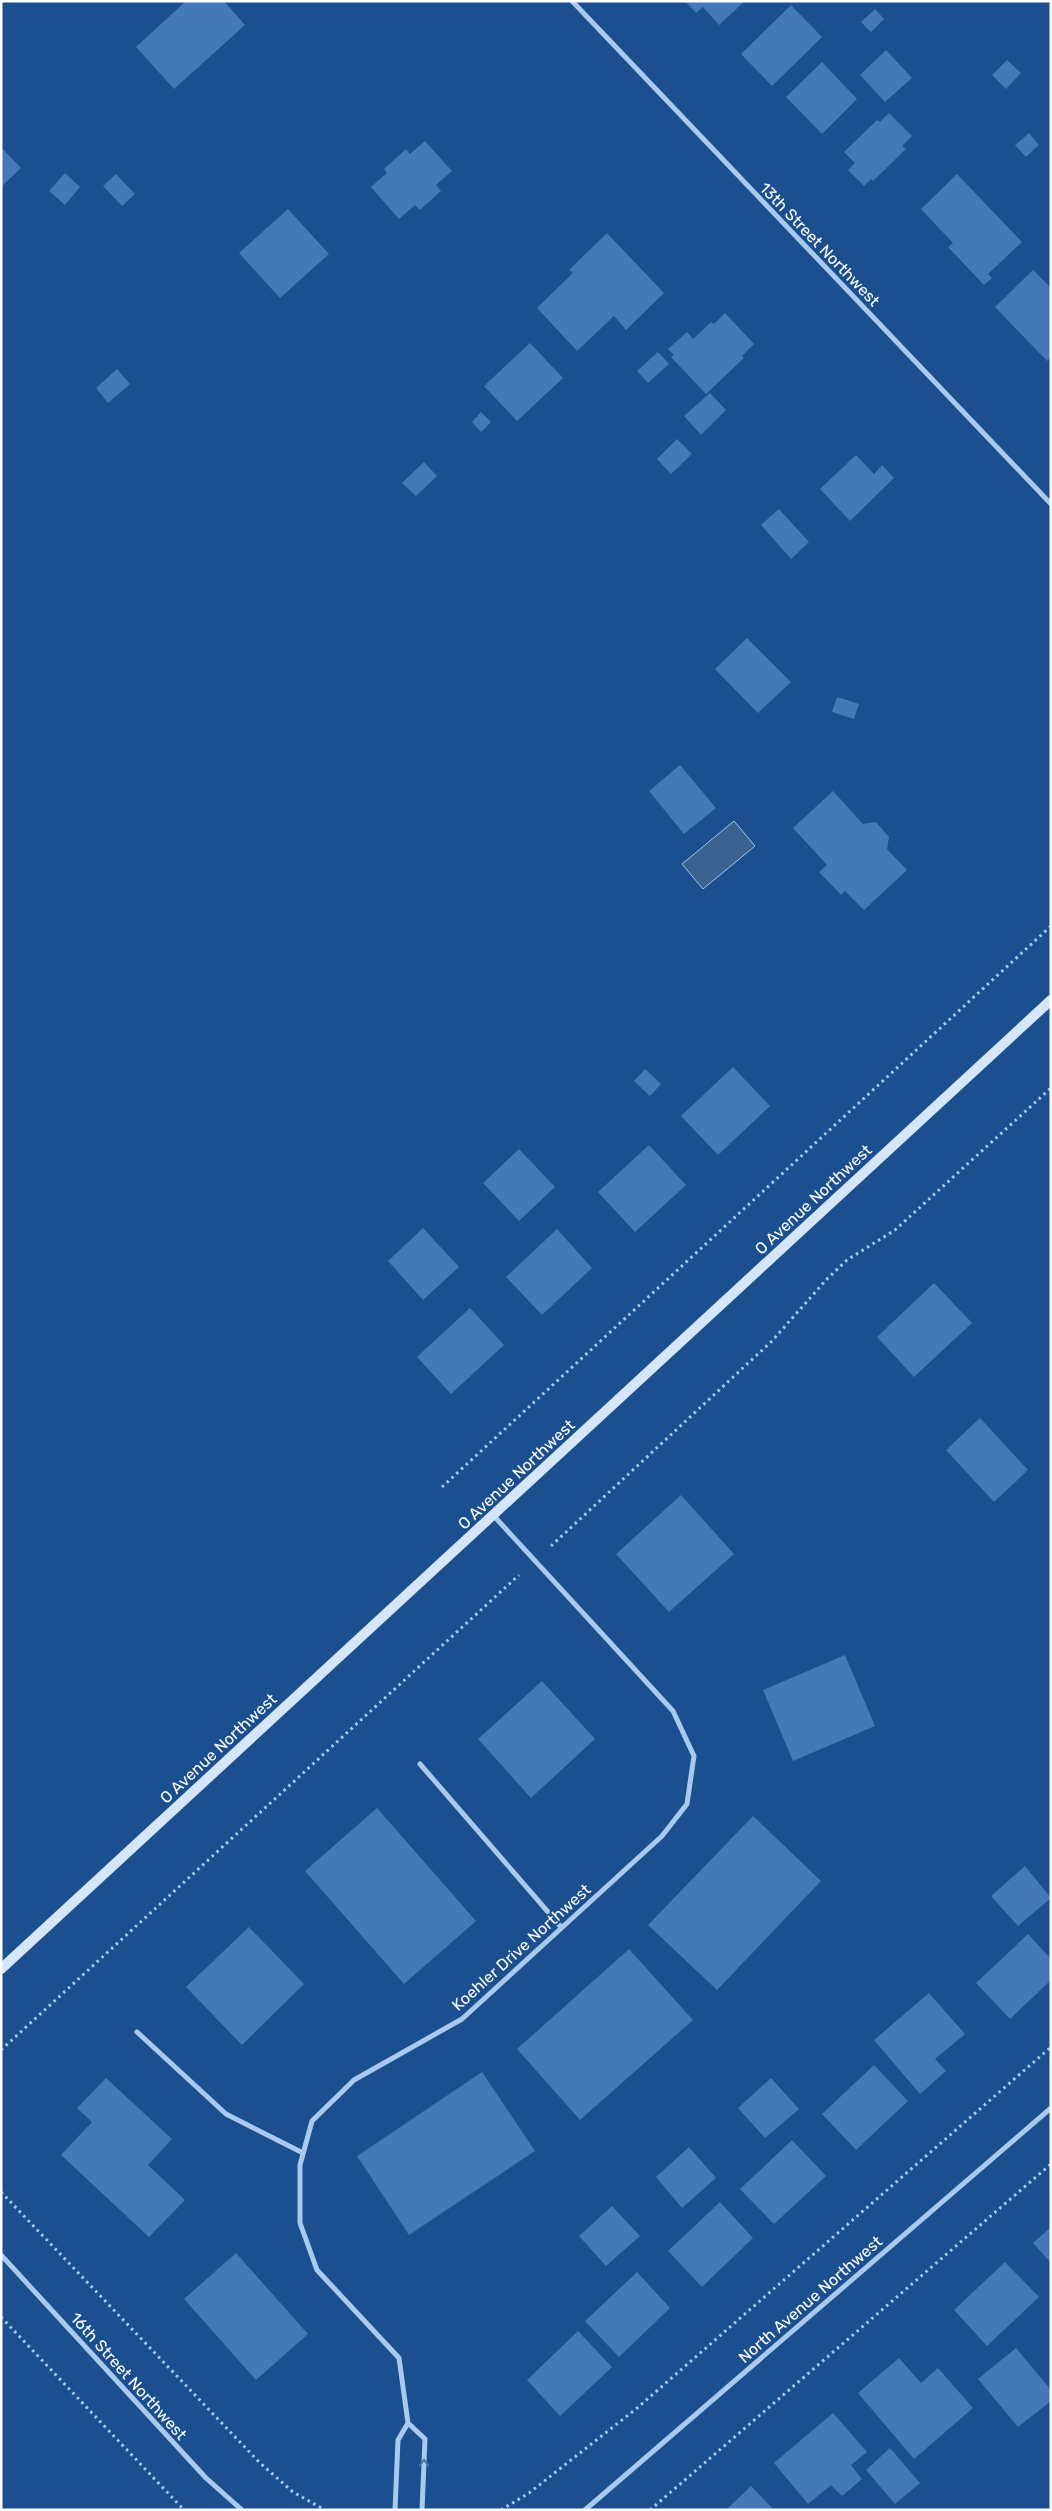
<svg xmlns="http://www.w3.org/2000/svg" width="1052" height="2511" font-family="Rubik,sans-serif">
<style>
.water{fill:#3c6290;stroke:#9cc4f0}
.building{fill:#4478b7}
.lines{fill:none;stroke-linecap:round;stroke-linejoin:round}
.path{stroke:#a9c9ee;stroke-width:3;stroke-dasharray:2.5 4;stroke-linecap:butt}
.street{stroke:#a9c9ee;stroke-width:5}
.secondary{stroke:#d6e6fa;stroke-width:10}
.oneway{stroke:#4674ac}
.labels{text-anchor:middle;stroke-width:4;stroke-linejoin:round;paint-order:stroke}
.street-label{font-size:16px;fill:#fff;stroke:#1b4f8f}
</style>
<rect width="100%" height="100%" fill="#1b4f8f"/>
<path class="water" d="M734,821L755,846L703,889L682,864Z"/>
<path class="building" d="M186,1H224L245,25L174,89L136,47Z
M685,1H745L719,25L703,7L696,13Z
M791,5L822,37L772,86L741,54Z
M875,9L884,19L871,32L861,22Z
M886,50L912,78L885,102L860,75Z
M1007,60L1021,73L1006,89L992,75Z
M822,62L857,99L822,134L786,97Z
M889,113L912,136L902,146L906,149L873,181L871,179L864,186L848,170L855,163L844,152L877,120L880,122Z
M1029,133L1039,145L1026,157L1015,145Z
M425,141L452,171L436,185L441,191L420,210L415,205L399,219L371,187L387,173L384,169L406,149L410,154Z
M1,147L21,168L1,187Z
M65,173L80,187L65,205L49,191Z
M116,174L135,194L122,206L103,186Z
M957,174L1022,242L988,274L992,278L984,285L948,247L953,243L921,209Z
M288,209L329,254L280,298L239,253Z
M607,233L664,293L626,330L614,316L577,351L537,308L573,273L569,270Z
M1033,270L1051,288V357L1047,361L995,307Z
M725,313L754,344L742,356L744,358L706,394L671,357L674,355L668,349L687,332L693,339L711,322L714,324Z
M530,343L563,378L517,421L484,386Z
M658,352L669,364L648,383L637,371Z
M117,369L130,384L108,403L96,388Z
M710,393L726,410L701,435L684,416Z
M481,412L491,422L481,432L472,422Z
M677,439L692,454L671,474L657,459Z
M856,455L874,474L882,465L894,478L850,521L820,489Z
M424,462L437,476L416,496L402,483Z
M779,509L809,542L791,559L761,525Z
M747,638L791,682L758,713L715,669Z
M837,697L859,704L854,719L832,712Z
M680,765L716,808L684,834L649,791Z
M833,791L863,824L876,822L889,837L887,849L907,870L864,910L845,891L841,895L819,872L827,865L793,828Z
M733,1067L770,1106L718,1155L681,1116Z
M645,1069L661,1084L650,1096L634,1081Z
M649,1145L686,1185L635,1232L598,1192Z
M519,1149L555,1187L519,1221L483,1183Z
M423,1228L459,1267L423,1300L388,1261Z
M557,1229L592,1268L542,1315L506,1277Z
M934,1283L972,1323L914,1377L877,1337Z
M470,1308L504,1345L451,1394L417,1357Z
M980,1418L1028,1470L994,1502L946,1450Z
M681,1495L734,1554L669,1612L616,1554Z
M845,1655L875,1726L793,1761L763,1690Z
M542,1681L595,1739L531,1798L478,1739Z
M377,1808L476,1921L404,1984L305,1871Z
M753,1816L821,1881L717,1990L648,1925Z
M1025,1866L1051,1898L1018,1926L991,1896Z
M249,1927L304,1984L242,2045L186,1987Z
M1028,1934L1051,1959V1980L1010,2019L976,1983Z
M629,1949L693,2020L580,2120L517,2049Z
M929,1993L965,2034L935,2059L946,2071L920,2094L874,2040Z
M874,2065L908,2101L856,2150L822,2114Z
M482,2072L535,2151L409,2235L357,2156Z
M106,2078L172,2139L148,2165L185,2200L149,2237L61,2155L92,2122L77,2108Z
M771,2078L799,2109L765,2138L738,2108Z
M792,2140L826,2176L774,2224L740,2189Z
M689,2147L716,2178L682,2208L656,2177Z
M720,2202L753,2238L702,2287L668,2251Z
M612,2206L640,2236L606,2266L579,2236Z
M1051,2227V2263L1033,2243Z
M236,2253L308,2334L256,2380L184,2299Z
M1005,2262L1039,2297L987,2346L954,2310Z
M637,2272L670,2308L619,2357L585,2321Z
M578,2331L612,2367L560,2416L527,2380Z
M1016,2348L1051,2390V2401L1018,2427L978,2379Z
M899,2358L921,2383L938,2368L973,2408L914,2459L858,2393Z
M833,2413L867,2452L851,2465L862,2479L842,2496L831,2485L808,2504L774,2463Z
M890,2448L920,2483L895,2504L866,2470Z
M751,2486L774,2510H726Z"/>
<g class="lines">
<path class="path" d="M442,1487L1051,926
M551,1546L772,1341L826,1280L847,1260L895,1230L1051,1088
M1,2050L519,1575
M1,2192L259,2462L293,2492L325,2510
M1,2317L184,2510
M501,2510L529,2493L636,2409L1051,2047
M650,2510L1051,2164"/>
<path class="street" d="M572,1L1051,504
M420,1764L561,1927
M137,2032L226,2114L303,2153
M1,2255L206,2478L242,2510
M395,2510L398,2440L408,2423
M422,2510L425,2439L408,2423L399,2358L317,2270L300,2223V2165L312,2121L354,2080L462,2019L662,1836L687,1804L694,1756L673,1711L493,1515
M585,2510L1051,2108"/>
<path class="secondary" d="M1,1969L1051,1000"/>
</g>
<defs><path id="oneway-chevron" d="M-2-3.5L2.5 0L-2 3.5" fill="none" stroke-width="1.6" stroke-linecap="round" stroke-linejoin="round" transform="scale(1.25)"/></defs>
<use class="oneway" href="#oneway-chevron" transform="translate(424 2463) rotate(-88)"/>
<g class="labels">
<g class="street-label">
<text transform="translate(820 244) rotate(46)" y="6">13th Street Northwest</text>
<text transform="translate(813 1199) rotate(-43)" y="6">O Avenue Northwest</text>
<text transform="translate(516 1474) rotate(-43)" y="6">O Avenue Northwest</text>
<text transform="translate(218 1748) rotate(-43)" y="6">O Avenue Northwest</text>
<text transform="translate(521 1947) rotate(-42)" y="6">Koehler Drive Northwest</text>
<text transform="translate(810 2299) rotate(-41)" y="6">North Avenue Northwest</text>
<text transform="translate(129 2376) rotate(48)" y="6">16th Street Northwest</text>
</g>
</g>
<rect width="1052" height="2511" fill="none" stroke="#ffffff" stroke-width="5"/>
</svg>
